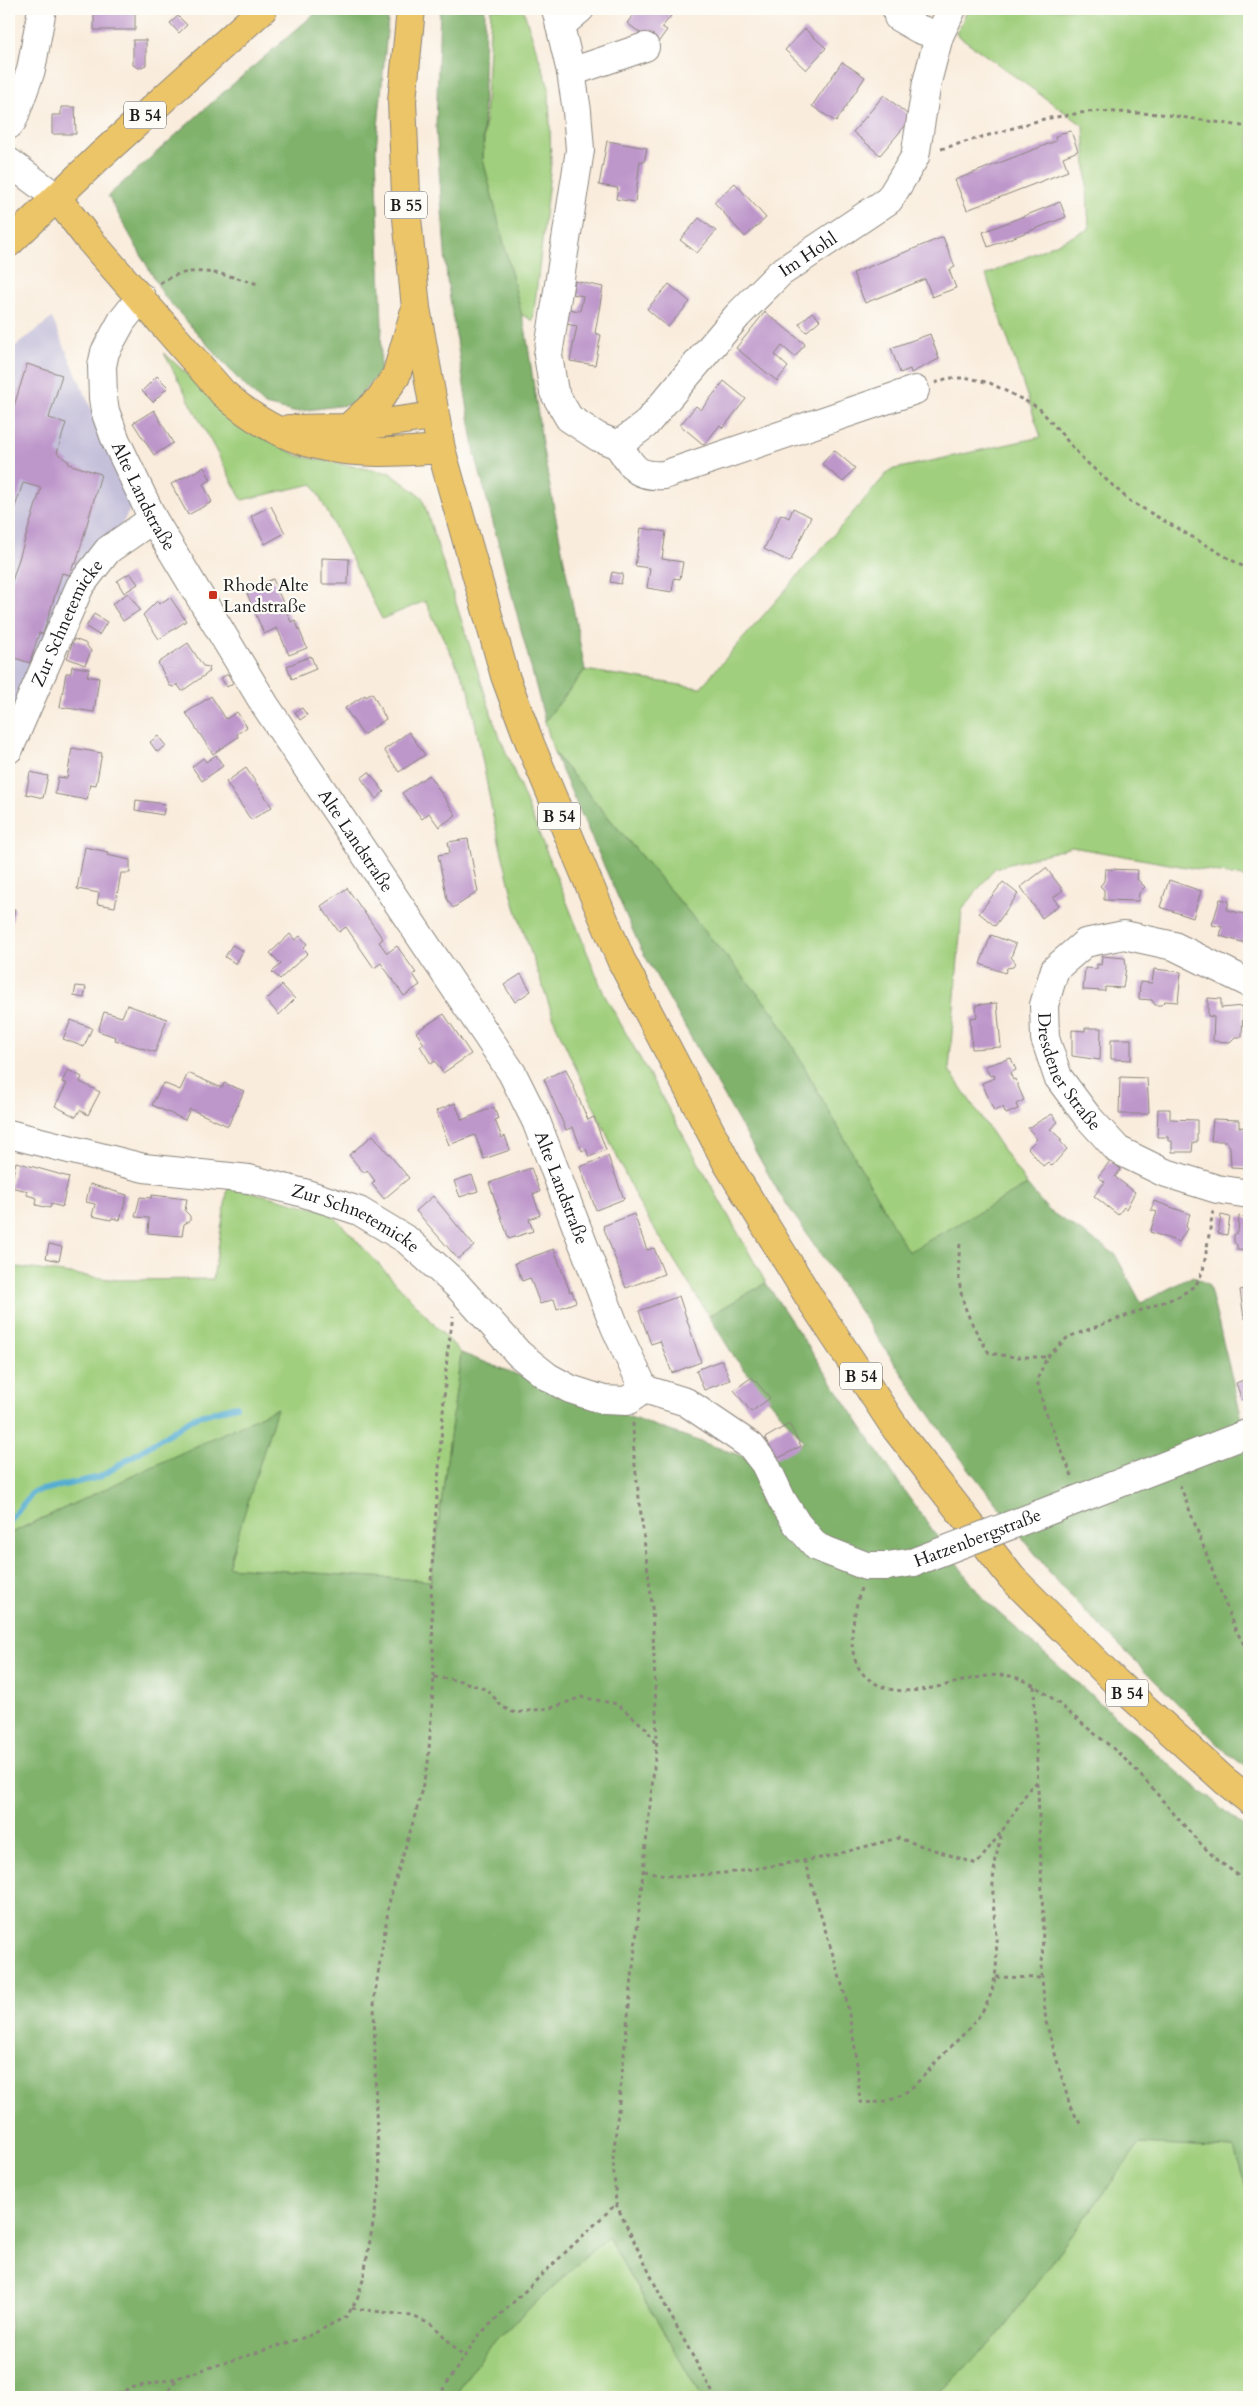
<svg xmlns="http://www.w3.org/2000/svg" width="1258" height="2406" font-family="Cardo,serif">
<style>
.industrial{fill:#c5c0da}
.green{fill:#a0cf7d;stroke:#5e764c}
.forest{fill:#80b26c;stroke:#4e6744}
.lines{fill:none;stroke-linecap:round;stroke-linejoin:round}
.stream{stroke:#54add2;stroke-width:6}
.building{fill:#bd96ca}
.minor-casing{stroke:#8a847c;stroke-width:30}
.major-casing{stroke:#8a847c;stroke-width:30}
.path{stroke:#8a847c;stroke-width:3;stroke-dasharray:4 4;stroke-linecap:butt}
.minor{stroke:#fff;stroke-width:28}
.major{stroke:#edc569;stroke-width:28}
.minor-bridge-casing{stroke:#8a847c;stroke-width:30;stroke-linecap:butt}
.minor-bridge{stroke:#fff;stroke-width:28}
.poi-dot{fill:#c8321e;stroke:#fdfcf7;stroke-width:2}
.labels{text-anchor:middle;stroke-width:4.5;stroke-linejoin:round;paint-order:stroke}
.shield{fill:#fdfcf7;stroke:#605f5e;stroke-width:1}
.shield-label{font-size:16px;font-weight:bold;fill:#1c1c1c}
.street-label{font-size:18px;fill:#1c1c1c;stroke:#fdfcf7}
.poi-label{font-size:18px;fill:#1c1c1c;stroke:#fdfcf7;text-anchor:start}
</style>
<rect width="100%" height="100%" fill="#fdfcf7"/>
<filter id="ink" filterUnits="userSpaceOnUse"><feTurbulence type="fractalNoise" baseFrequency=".02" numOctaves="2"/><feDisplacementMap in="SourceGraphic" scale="10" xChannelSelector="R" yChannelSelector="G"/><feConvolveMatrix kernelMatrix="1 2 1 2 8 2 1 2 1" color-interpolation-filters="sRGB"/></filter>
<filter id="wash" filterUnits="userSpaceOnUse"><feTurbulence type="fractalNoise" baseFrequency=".0096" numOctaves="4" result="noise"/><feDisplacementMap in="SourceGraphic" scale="20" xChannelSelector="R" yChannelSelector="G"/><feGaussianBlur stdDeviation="1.12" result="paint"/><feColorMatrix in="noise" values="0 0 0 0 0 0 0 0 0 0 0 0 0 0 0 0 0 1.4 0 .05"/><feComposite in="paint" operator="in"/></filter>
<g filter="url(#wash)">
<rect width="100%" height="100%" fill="#f9ecdc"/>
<path class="industrial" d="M52,318L133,504L9,726V351Z"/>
<path class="green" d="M491,9H523L549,88L551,163L533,321L518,312L483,160Z
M968,9H1249V878L1072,847L995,868L962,910L949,1070L1027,1185L908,1253L774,1013L554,753L545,721L585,670L700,688L890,470L1041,437L986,275L1089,229L1084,126L956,34Z
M164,353L249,431L299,456L390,473L422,497L495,725L604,994L766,1283L709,1316L639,1204L556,1025L515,907L493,816L469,690L425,601L382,619L313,484L242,500Z
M228,1186L330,1212L461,1353L431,1581L227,1567L276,1409L9,1534V1266L117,1280L213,1279Z
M1140,2144L1234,2149L1249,2197V2397H934L994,2340Z
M607,2237L702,2397H454L489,2346Z"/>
<path class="forest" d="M320,9H389L376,149L382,326L380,372L353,404L293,412L265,405L238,379L164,296L108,196L218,97Z
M440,9H485L483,159L526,332L543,450L585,670L545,721L475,454L447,280L436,127Z
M554,753L774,1013L908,1252L1027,1185L1048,1210L1115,1254L1141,1303L1193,1276L1209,1285L1241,1415L1249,1431V1769L1227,1753L1061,1587L952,1447L779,1193L641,949Z
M766,1283L907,1495L983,1599L1178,1772L1249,1830V2197L1234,2149L1140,2144L994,2340L934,2397H702L607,2237L489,2346L454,2397H9V1534L277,1408L228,1567L431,1581L461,1353L604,1408L765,1464L804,1442L735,1358L709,1316Z"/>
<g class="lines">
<path class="stream" d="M9,1522L33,1492L100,1477L195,1417L236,1406"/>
</g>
<g id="blocks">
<path class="building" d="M94,9H135V30H94Z
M638,9H661L671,16L662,27L667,30L656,45L627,23Z
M178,16L187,25L179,33L170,23Z
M805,29L826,48L806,70L785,50Z
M133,40H146V65L139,68L133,65Z
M842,62L865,77L836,122L812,106Z
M884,95L912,118L880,155L853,132Z
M61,107H75L76,134H52V115H61Z
M1071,131L1078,151L1063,157L1068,171L967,210L955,180L1056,141L1055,137L1061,133Z
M607,141L647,148L644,162L640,161L635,202L616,199L618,188L599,185Z
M735,183L766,218L745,237L714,202Z
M1060,202L1066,217L988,247L983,232Z
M699,218L716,231L697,253L680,240Z
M943,237L955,267L949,270L956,288L932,297L925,279L865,303L853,273Z
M575,281L603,287L595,333L601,335L595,365L570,361L577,326L566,324L568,309L580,311L583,296L572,294Z
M669,284L690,302L668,327L647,309Z
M765,312L805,344L795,357L782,346L775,355L788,367L777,381L736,348Z
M812,312L820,320L806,332L799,324Z
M930,334L939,359L911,373L910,369L900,373L891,348Z
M27,364L62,375L49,418L66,423L57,453L69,462L68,464L101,474L76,564L74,563L70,575L62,573L43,634L39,633L30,663L9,656V591L41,488L23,483L9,525V405L14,406Z
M157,376L168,387L153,402L142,391Z
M724,381L746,399L723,428L720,425L704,445L680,425L696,406L701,410Z
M154,410L173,443L154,455L133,423Z
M834,450L855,468L843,482L822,464Z
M204,467L211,480L203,484L212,502L188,515L171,484Z
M271,506L285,533L265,544L251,516Z
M793,508L811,517L790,562L764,549L781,514L789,518Z
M641,528L666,532L662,559L683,562L680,579L674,578L672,592L647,588L650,568L635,566Z
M322,558L349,559L348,584H322Z
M612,572L623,574L621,584L610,582Z
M130,573L138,584L124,593L117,581Z
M273,579L291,622L295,620L307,648L289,655L277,628L264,634L246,591Z
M128,593L140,610L123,621L112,604Z
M170,597L186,621L159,639L143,615L157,601L159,604Z
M94,614L107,622L99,635L86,627Z
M74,639L85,643L91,651L85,665L67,658Z
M188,643L203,666L210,667L208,673L182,691L177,684L174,687L170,686L158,663Z
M311,656L316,669L292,679L287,666Z
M72,666L89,669L87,676L99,678L94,712L60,707L66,673H71Z
M228,674L233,683L227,687L221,678Z
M372,693L386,719L363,735L345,708L365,695L366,697Z
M211,696L226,719L237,712L247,727L237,734L238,737L213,754L186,713Z
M302,708L307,715L300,720L295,712Z
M409,732L425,755L399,772L384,750Z
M158,736L166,746L157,752L150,742Z
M72,748L102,753L96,785L90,784L87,800L55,794L58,777L67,778Z
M216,755L223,766L202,781L192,767L203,758L206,762Z
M246,768L272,807L251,820L226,782Z
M30,772L48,776L43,798L26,794Z
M369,772L384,792L376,799L361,778Z
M429,775L456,815L439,827L429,813L422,819L402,793Z
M136,800L165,804L163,815L135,810Z
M468,839L478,892L453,908L447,899L438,855L450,853L448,842Z
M85,847L108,852L107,855L130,860V873H121L115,907L97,904L99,893L77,889Z
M1046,868L1063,890L1053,898L1059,905L1042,918L1021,887Z
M1105,869L1138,870L1137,879L1145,887L1139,893L1138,901L1104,900V890L1100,886L1104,881Z
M1169,880L1201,891L1193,918L1160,907Z
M1003,882L1018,894L995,926L979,913Z
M347,888L383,939L379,942L387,953L397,946L416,973L413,974L420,985L404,996L381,963L374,968L346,927L339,932L321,906Z
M1220,899L1229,901L1227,910L1249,915V944L1220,936L1222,927L1212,925Z
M9,907L15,909L9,932Z
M290,934L295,940L300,936L307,944L303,948L308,953L280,979L272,972L281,964L270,953Z
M991,935L1016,944L1011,957L1015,962L1013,967L1007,968L1005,973L980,964Z
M232,945L243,951L236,964L225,957Z
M1102,956L1125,958L1126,967L1123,988L1105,987V991L1083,990L1085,968L1097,969V964L1101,965Z
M1154,969L1181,972L1178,1002L1165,1001L1161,1005H1155L1152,1000L1139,999L1140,982L1152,983Z
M521,974L531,991L515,1002L504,985Z
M282,985L295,999L279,1015L266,1000Z
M76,986L86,987L84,998L74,996Z
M1208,998L1221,999V1008L1243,1006L1242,1037H1235L1230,1042L1213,1041L1214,1017L1208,1016Z
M997,1003L1001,1047L972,1049L970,1018L977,1017L976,1005Z
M127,1005L167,1019L155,1052L115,1040L116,1037L98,1031L104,1012L122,1017Z
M444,1014L471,1054L443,1073L435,1061L431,1064L420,1046L424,1044L416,1032Z
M71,1020L92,1028L84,1047L63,1039Z
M1085,1028H1101L1100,1060L1072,1056V1030L1085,1031Z
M1111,1039H1131V1060L1111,1059Z
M1011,1058L1016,1070L1010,1073L1013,1080L1015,1079L1024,1100L1016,1104L1018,1109L1006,1114L1003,1107L994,1111L982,1083L995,1078L994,1075L990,1076L985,1066Z
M566,1069L588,1120L594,1117L606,1150L589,1157L586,1149L582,1151L573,1127L566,1130L544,1079Z
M68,1070L82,1077L80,1082L100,1092L88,1115L80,1110L76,1117L55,1106L67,1084L62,1082Z
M188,1073L222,1088L224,1083L244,1091L228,1126L190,1109L185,1120L152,1105L163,1083L180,1090Z
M1120,1077L1147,1078L1149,1112L1146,1114H1119Z
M455,1103L462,1120L494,1107L498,1119L495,1120L502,1138L505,1136L510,1150L484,1159L475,1135L449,1145L436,1111Z
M1158,1109H1170V1119L1197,1120V1142H1193L1192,1152H1172V1141H1168V1137H1157Z
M1052,1114L1058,1122L1050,1129L1062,1140L1060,1141L1067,1149L1052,1166L1048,1162L1043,1166L1028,1148L1037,1139L1028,1128Z
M1213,1119L1239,1120V1127L1249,1128V1168L1231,1167L1230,1147L1226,1141H1211Z
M373,1135L409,1178L384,1199L372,1184L375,1181L367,1170L364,1173L349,1155Z
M608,1156L624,1199L596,1210L580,1167Z
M1110,1161L1121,1169L1115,1177L1135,1192L1126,1209L1124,1207L1118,1215L1094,1196L1105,1182L1098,1177Z
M16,1162L69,1177L62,1207L51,1204L50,1208L36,1205L37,1198L27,1195L28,1191L10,1187Z
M531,1168L540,1192L533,1194L540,1215L529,1219L533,1231L509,1239L489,1183Z
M472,1175L478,1191L460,1197L454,1181Z
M90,1184L127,1195L120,1220L112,1218L111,1220L92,1216L95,1204L86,1202Z
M152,1195L187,1199L185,1211L190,1216V1221L184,1224L182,1236L148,1233L149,1218L135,1217L140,1197L151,1198Z
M433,1196L474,1246L458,1259L416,1211Z
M1154,1201L1190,1214L1186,1225L1187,1229L1179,1242L1150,1232L1157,1212L1151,1210Z
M634,1214L647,1250L654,1248L664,1274L626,1288L603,1226Z
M1221,1215L1230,1217L1227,1235L1218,1233Z
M1239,1216L1249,1219V1251L1237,1250V1245L1234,1242V1235L1238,1232Z
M49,1244L62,1247L59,1261L46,1258Z
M554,1249L570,1292L572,1291L576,1302L557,1309L554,1299L540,1304L530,1278L522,1281L515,1263Z
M1249,1288V1318H1244L1240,1290Z
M679,1296L701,1362L672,1373L660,1341L651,1344L639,1311Z
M722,1360L730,1380L704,1390L696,1370Z
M752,1377L770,1398L751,1412L734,1390Z
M1249,1378V1398L1242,1400L1236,1383Z
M789,1424L801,1446L777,1459L765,1438Z"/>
</g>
</g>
<g filter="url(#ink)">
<use href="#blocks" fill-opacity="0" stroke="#8a847c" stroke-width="1"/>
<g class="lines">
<defs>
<g id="minor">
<path id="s1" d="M556,9L571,72L577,111L580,150L548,355L554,392L569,418L598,437L618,445L645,425L738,315L780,273L889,200L915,157L927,82L939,36L952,9"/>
<path d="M897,9L898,17L919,29L939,36"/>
<path d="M560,26L580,9"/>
<path d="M571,72L645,47"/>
<path d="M9,125L13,120L31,70L42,9"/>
<path d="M9,162L57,198"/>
<path id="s2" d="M141,297L122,321L105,352L102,366L103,398L105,411L116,441L153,519L265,705L512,1073L536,1121L615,1327L644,1389"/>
<path d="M618,445C633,467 635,477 664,475L915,390"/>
<path id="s3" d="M9,749L80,586L108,550L153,519"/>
<path id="s4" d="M1249,983L1174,946L1124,935L1085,943L1055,969L1044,1005L1045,1038L1058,1077L1087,1116L1118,1150L1163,1172L1217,1189L1249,1194"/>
<path id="s5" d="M9,1134L144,1168L249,1179L304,1193L359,1211L407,1240L457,1285L519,1354L548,1377L570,1389L604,1400L627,1401L644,1389"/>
<path d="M644,1389L686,1402L751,1446L765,1464L782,1500L797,1524L817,1547L866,1566H887L914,1562"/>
<path d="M1040,1514L1249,1433"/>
</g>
<path id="major" d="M411,9L402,101L407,218L416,308L441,449L505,676L531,746L621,960L727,1163L809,1297L896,1429L1012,1578L1116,1682L1224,1780L1249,1800
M57,198L88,238L223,393C292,455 352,456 441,449
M9,243L99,157L263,9
M348,428L379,400L396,376L414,314
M289,429L348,428L433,416"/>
</defs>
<use href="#minor" class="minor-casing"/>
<use href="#major" class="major-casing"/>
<path class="path" d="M941,149L1044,119L1093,111L1161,114L1249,127
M160,283C190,262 226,275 258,284
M935,383L948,378H969L990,383L1039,408L1083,459L1130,501L1249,570
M960,1244C955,1292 964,1313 989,1353L1015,1357H1047
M633,1423L634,1457L652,1605L657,1739L613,2159L616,2204L666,2307L715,2397
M1072,1476L1044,1408L1037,1380L1047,1357L1068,1337L1180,1296L1196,1285L1203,1271L1213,1211
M1180,1485L1234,1627L1249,1653
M861,1588C853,1618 841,1663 873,1682C915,1709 978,1664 1018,1678C1042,1687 1060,1705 1079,1721C1091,1731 1103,1740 1115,1750C1150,1781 1176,1820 1210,1853C1221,1864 1236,1873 1249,1883
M434,1677L461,1681L488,1690L502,1707L515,1713L555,1707L581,1697L617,1704L647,1729L656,1745
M1034,1686L1043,1920L1042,1978L1046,2022L1070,2106L1082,2127
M804,1860L846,1998L856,2053L860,2102C900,2105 911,2090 936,2062C953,2043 977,2025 988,2001C1003,1967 994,1931 993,1895C992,1874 997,1852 1002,1831
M644,1871L677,1877L735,1872L826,1857L898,1838L977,1864L1002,1831L1030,1788L1037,1782
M996,1977L1042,1978
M352,2308L412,2316L433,2325L464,2357
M110,2397L130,2388L177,2378
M165,2397L177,2378L309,2336L347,2316L357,2299L363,2280L380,2184L376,2113L374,1999L390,1899L418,1805L428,1763L434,1677L431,1581L447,1356L453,1316
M438,2397L478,2336L616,2204"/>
<use href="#minor" class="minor"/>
<use href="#major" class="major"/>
<defs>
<g id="minor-bridge">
<path id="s6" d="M914,1562L1040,1514"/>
</g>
</defs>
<use href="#minor-bridge" class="minor-bridge-casing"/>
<use href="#minor-bridge" class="minor-bridge"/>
</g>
</g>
<rect class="poi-dot" x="208" y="590" width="10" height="10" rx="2.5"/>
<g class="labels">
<g class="shield">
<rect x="124" y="101.5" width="42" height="27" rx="4"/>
<rect x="385" y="191.5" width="42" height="27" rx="4"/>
<rect x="538" y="802.5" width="42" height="27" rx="4"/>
<rect x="840" y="1362.5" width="42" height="27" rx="4"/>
<rect x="1106" y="1679.5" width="42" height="27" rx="4"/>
</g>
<g class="shield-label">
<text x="145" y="121">B 54</text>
<text x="406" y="211">B 55</text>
<text x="559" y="822">B 54</text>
<text x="861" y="1382">B 54</text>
<text x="1127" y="1699">B 54</text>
</g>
<g class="street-label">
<text dy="6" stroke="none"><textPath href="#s1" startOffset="745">Im Hohl</textPath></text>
<text dy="6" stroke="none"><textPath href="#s2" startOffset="219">Alte Landstraße</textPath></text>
<text dy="6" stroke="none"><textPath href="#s3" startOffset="139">Zur Schnetemicke</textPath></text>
<text dy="6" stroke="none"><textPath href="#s2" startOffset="624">Alte Landstraße</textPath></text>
<text dy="6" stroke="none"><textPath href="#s4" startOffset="325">Dresdener Straße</textPath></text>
<text dy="6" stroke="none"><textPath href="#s2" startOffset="1029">Alte Landstraße</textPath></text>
<text dy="6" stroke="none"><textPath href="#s5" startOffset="359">Zur Schnetemicke</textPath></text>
<text dy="6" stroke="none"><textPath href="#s6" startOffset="68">Hatzenbergstraße</textPath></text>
</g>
<g class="poi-label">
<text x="223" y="591">Rhode Alte<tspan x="223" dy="21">Landstraße</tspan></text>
</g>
</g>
<rect width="1258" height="2406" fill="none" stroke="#fdfcf7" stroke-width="30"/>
</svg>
